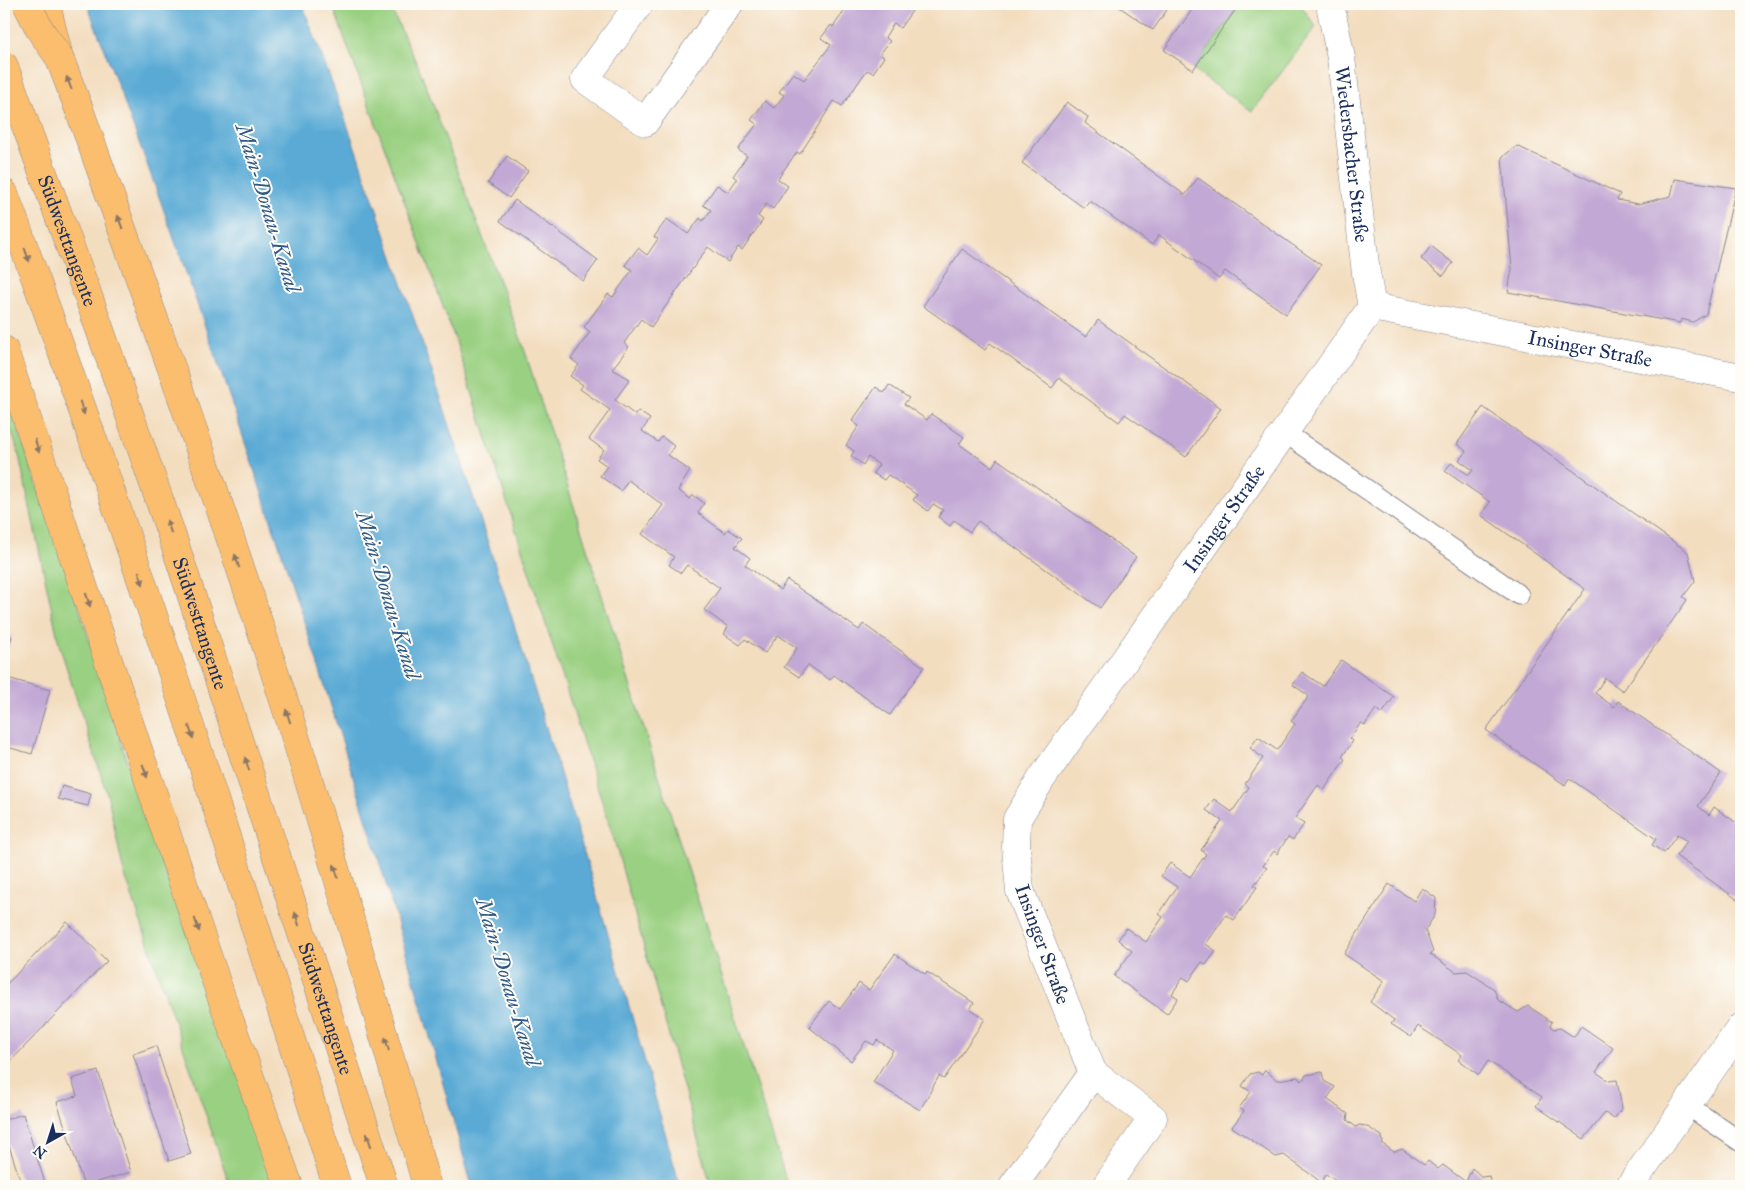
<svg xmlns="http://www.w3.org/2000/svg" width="1745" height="1190" font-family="'IM FELL Great Primer',serif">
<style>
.green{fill:#9ad081;stroke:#5a8070}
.water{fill:#5aaad5;stroke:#3a6c9a}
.building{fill:#c2a8d4}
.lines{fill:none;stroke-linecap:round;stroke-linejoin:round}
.service-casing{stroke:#87868e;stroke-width:21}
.minor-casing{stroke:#87868e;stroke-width:29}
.trunk-casing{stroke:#87868e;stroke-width:29}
.service{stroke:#fff;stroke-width:19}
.minor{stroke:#fff;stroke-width:28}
.trunk{stroke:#fbbe6e;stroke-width:28}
.trunk-bridge-casing{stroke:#87868e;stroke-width:29;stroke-linecap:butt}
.trunk-bridge{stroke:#fbbe6e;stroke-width:28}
.oneway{fill:#8b7666}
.labels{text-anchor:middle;stroke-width:4;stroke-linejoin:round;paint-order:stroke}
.street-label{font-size:20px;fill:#1b2f5e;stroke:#fdfcf7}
.water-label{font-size:21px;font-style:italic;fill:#315a88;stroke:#fdfcf7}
</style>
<rect width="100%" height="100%" fill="#fdfcf7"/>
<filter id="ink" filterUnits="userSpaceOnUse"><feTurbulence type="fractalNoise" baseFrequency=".02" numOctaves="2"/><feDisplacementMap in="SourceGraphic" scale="10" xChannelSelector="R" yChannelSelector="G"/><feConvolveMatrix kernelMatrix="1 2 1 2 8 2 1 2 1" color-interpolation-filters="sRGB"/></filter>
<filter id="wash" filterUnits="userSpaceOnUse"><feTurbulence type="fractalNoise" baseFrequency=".0096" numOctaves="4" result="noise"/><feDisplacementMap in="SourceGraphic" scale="20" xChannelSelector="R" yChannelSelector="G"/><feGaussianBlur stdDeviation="1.12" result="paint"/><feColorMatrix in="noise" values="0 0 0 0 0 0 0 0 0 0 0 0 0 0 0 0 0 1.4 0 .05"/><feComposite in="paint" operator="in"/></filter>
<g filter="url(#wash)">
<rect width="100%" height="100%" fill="#f3ddbf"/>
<path class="green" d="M332,4H389L422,75L523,345L788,1186H711L613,836L457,345Z
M1240,4H1300L1316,27L1252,111L1193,70Z
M4,388L74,592L145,818L281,1186H230L123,869L108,797L59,644L18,451L4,409Z"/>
<path class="water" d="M87,4H302C347,118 385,235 425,351C518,627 602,906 680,1186H472C435,1058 401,929 361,802C278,533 188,267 87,4Z"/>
<g id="blocks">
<path class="building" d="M849,4H917L900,28L894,23L885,37L890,41L880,54L884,57L873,73L867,70L842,106L834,101L800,154L797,152L783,171L778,179L788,186L773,209L766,204L758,216L763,220L742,250L738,247L728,262L708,247L651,327L641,319L624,343L629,347L612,369L630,379L615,400L635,415L638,411L650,419L642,431L658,442L662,437L674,446L668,455L690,471L678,490L690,499L693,495L704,503L698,513L725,533L728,529L742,538L735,547L750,558L745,565L780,590L787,580L859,630L863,624L924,667L890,715L834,675L830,680L808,665L799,677L784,667L797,648L778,635L765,653L745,639L740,645L724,634L728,627L704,610L720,588L687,565L681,573L669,565L674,557L642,534L663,505L628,480L621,491L600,476L607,466L597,459L604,450L589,439L610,410L580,389L583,385L570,376L579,365L571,359L590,332L584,327L608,294L613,297L632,270L625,265L638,248L647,255L658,239L654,237L667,219L688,234L700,218L703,221L711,210L703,205L717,185L728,192L737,179L733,176L747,156L738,150L757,124L751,120L765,101L774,108L784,95L779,92L793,73L804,80L831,45L821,38L831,25L833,27Z
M1115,4H1171L1153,30Z
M1196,4H1234L1238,6L1193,70L1164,50Z
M1067,102L1088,117L1085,123L1185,195L1198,178L1321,265L1286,314L1225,271L1219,279L1159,235L1152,245L1090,201L1084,208L1022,163Z
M1517,146L1620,194L1617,200L1638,204L1671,196L1675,179L1736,188L1706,314L1693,322L1681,319L1680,323L1508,292L1512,269L1502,157Z
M507,156L528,171L509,198L488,183Z
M515,200L598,260L583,281L500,221Z
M1431,246L1453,263L1443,276L1421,259Z
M962,249L1086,337L1098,320L1221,408L1186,457L1125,414L1119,422L1059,378L1052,388L990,343L985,350L923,306Z
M889,385L909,398L904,404L927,420L931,414L964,437L959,444L992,467L997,459L1136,557L1100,608L978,521L970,532L954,520L950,526L938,517L943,510L933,504L928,511L913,500L917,495L888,475L884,480L873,473L879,465L868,457L863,465L851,456L854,451L846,445L859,426L852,421L876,387L884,393Z
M1483,407L1688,552L1695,581L1683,597L1687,600L1623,691L1605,678L1595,693L1614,707L1618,701L1721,773L1698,806L1709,815L1714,807L1741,826V902L1676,856L1687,841L1677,835L1664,853L1652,845L1656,839L1569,778L1565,785L1486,730L1585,589L1481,515L1490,502L1445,471L1451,463L1469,475L1473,470L1459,460L1466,451L1457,444Z
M4,634L12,637L5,656L4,655Z
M1341,660L1394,697L1382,714L1376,709L1365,725L1361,723L1349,739L1353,741L1342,757L1345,759L1324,790L1318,785L1295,818L1304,824L1293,840L1288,837L1277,854L1274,851L1263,866L1267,868L1254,885L1257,887L1234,920L1226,915L1206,944L1216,951L1206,965L1202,962L1189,981L1183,977L1172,994L1178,998L1167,1014L1114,976L1132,951L1118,940L1126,928L1146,942L1163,917L1159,914L1177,887L1161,876L1170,863L1190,877L1206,854L1201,850L1222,821L1206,810L1214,799L1232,812L1249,787L1245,784L1263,758L1250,748L1258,737L1277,750L1295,724L1291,721L1309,696L1293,685L1302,672L1323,686Z
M4,677L50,690L32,754L4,746Z
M62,786L91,794L88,806L58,799Z
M1389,884L1414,901L1422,888L1436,898L1435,915L1425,930L1433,952L1430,954L1456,972L1467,971L1494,989L1498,1000L1518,1012L1528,1006L1552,1022L1550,1026L1554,1029L1560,1028L1574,1037L1581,1026L1613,1048L1596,1072L1609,1081L1617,1080L1622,1108L1614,1119L1605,1113L1584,1139L1536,1106L1542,1097L1488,1061L1479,1075L1458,1060L1462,1055L1418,1026L1411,1037L1391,1024L1394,1020L1370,1002L1384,981L1344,954Z
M67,922L107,961L4,1068V987Z
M895,954L925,974L927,972L974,1003L970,1009L985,1019L944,1079L939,1076L920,1110L873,1082L893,1050L877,1040L874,1045L866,1041L851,1061L809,1027L829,1001L840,1009L859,983L869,990Z
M156,1046L191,1154L169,1161L133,1054Z
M1265,1070L1277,1080L1297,1077L1302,1081L1306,1075L1322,1072L1324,1081L1335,1087L1327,1099L1348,1114L1347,1120L1356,1127L1359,1125L1366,1126L1382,1136L1383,1144L1394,1152L1402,1149L1424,1165L1428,1161L1438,1169L1443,1165L1466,1182L1472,1168L1482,1177L1489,1176L1491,1186H1343L1326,1174L1321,1182L1284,1155L1276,1157L1232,1127L1244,1111L1239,1108L1251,1092L1242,1086L1250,1074L1258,1072L1262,1075Z
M98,1071L131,1172L84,1186L57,1102L77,1096L72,1079Z
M23,1114L46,1186H22L4,1130V1120Z"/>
</g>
</g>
<g filter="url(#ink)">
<use href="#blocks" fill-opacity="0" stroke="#87868e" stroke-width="1"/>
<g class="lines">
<defs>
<path id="service" d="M1284,432L1519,595
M1687,1105L1741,1142"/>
<g id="minor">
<path d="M639,4L585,79L645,122L729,4"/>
<path id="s1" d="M1330,4L1341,58L1366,273L1372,307"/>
<path id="s2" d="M1372,307L1741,377"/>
<path d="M1013,1186L1093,1073"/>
<path id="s3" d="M1106,1186L1153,1118L1093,1073L1020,891L1016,847L1017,819L1042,778L1372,307"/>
<path d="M1630,1186L1741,1027"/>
</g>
<g id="trunk">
<path d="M46,4L59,57"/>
<path id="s4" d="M4,66L91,304L174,542L384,1186"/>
<path d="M79,109C156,323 233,537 301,755C345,898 385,1042 427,1186"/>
<path d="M4,193C126,520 233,853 337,1186"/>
<path d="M4,350L222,999L289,1186"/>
</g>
</defs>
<use href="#service" class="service-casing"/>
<use href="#minor" class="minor-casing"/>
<use href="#trunk" class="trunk-casing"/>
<use href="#service" class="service"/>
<use href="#minor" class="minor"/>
<use href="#trunk" class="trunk"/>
<defs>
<path id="trunk-bridge" d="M27,4L40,30L59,57L79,109"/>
</defs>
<use href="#trunk-bridge" class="trunk-bridge-casing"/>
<use href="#trunk-bridge" class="trunk-bridge"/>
</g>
<defs><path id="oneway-solid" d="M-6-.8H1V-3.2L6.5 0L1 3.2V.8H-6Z" transform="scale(1.25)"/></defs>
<g class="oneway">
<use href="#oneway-solid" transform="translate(69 83) rotate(-111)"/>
<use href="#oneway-solid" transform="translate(120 222) rotate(-110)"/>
<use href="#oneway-solid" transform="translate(27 255) rotate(70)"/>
<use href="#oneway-solid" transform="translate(82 408) rotate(71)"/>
<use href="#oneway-solid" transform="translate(37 446) rotate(72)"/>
<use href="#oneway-solid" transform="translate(169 527) rotate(-109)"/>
<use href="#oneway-solid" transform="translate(237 561) rotate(-108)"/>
<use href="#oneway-solid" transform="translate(141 578) rotate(72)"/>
<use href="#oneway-solid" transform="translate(88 600) rotate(72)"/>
<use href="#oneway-solid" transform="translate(288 716) rotate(-108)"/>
<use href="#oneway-solid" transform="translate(191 732) rotate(72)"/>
<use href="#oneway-solid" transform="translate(247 764) rotate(-108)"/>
<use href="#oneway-solid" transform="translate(145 771) rotate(71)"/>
<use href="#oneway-solid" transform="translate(336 871) rotate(-107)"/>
<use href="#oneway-solid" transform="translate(297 919) rotate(-108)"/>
<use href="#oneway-solid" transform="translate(197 925) rotate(71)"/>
<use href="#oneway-solid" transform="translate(387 1044) rotate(-105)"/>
<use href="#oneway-solid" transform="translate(369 1140) rotate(-108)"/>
</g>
</g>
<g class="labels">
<g class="street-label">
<text dy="7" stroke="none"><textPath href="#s1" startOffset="152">Wiedersbacher Straße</textPath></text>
<text dy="7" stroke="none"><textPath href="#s4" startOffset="186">Südwesttangente</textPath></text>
<text dy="7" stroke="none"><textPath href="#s2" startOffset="222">Insinger Straße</textPath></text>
<text dy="7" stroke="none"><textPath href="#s3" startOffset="791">Insinger Straße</textPath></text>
<text dy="7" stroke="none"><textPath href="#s4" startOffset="591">Südwesttangente</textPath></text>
<text transform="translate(1043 944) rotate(70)" y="7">Insinger Straße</text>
<text dy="7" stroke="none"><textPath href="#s4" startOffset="996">Südwesttangente</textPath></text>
</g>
<g class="water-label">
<text transform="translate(268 208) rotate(73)" y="7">Main-Donau-Kanal</text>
<text transform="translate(388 595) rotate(73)" y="7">Main-Donau-Kanal</text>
<text transform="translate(508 982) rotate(73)" y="7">Main-Donau-Kanal</text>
</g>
</g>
<rect width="1745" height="1190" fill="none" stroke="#fdfcf7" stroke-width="20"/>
<g transform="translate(48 1142) rotate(219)" stroke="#fdfcf7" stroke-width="4" paint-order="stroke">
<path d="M0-4L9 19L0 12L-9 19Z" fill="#1b2f5e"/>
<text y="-8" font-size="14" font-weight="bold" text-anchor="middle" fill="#1b2f5e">N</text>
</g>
</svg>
